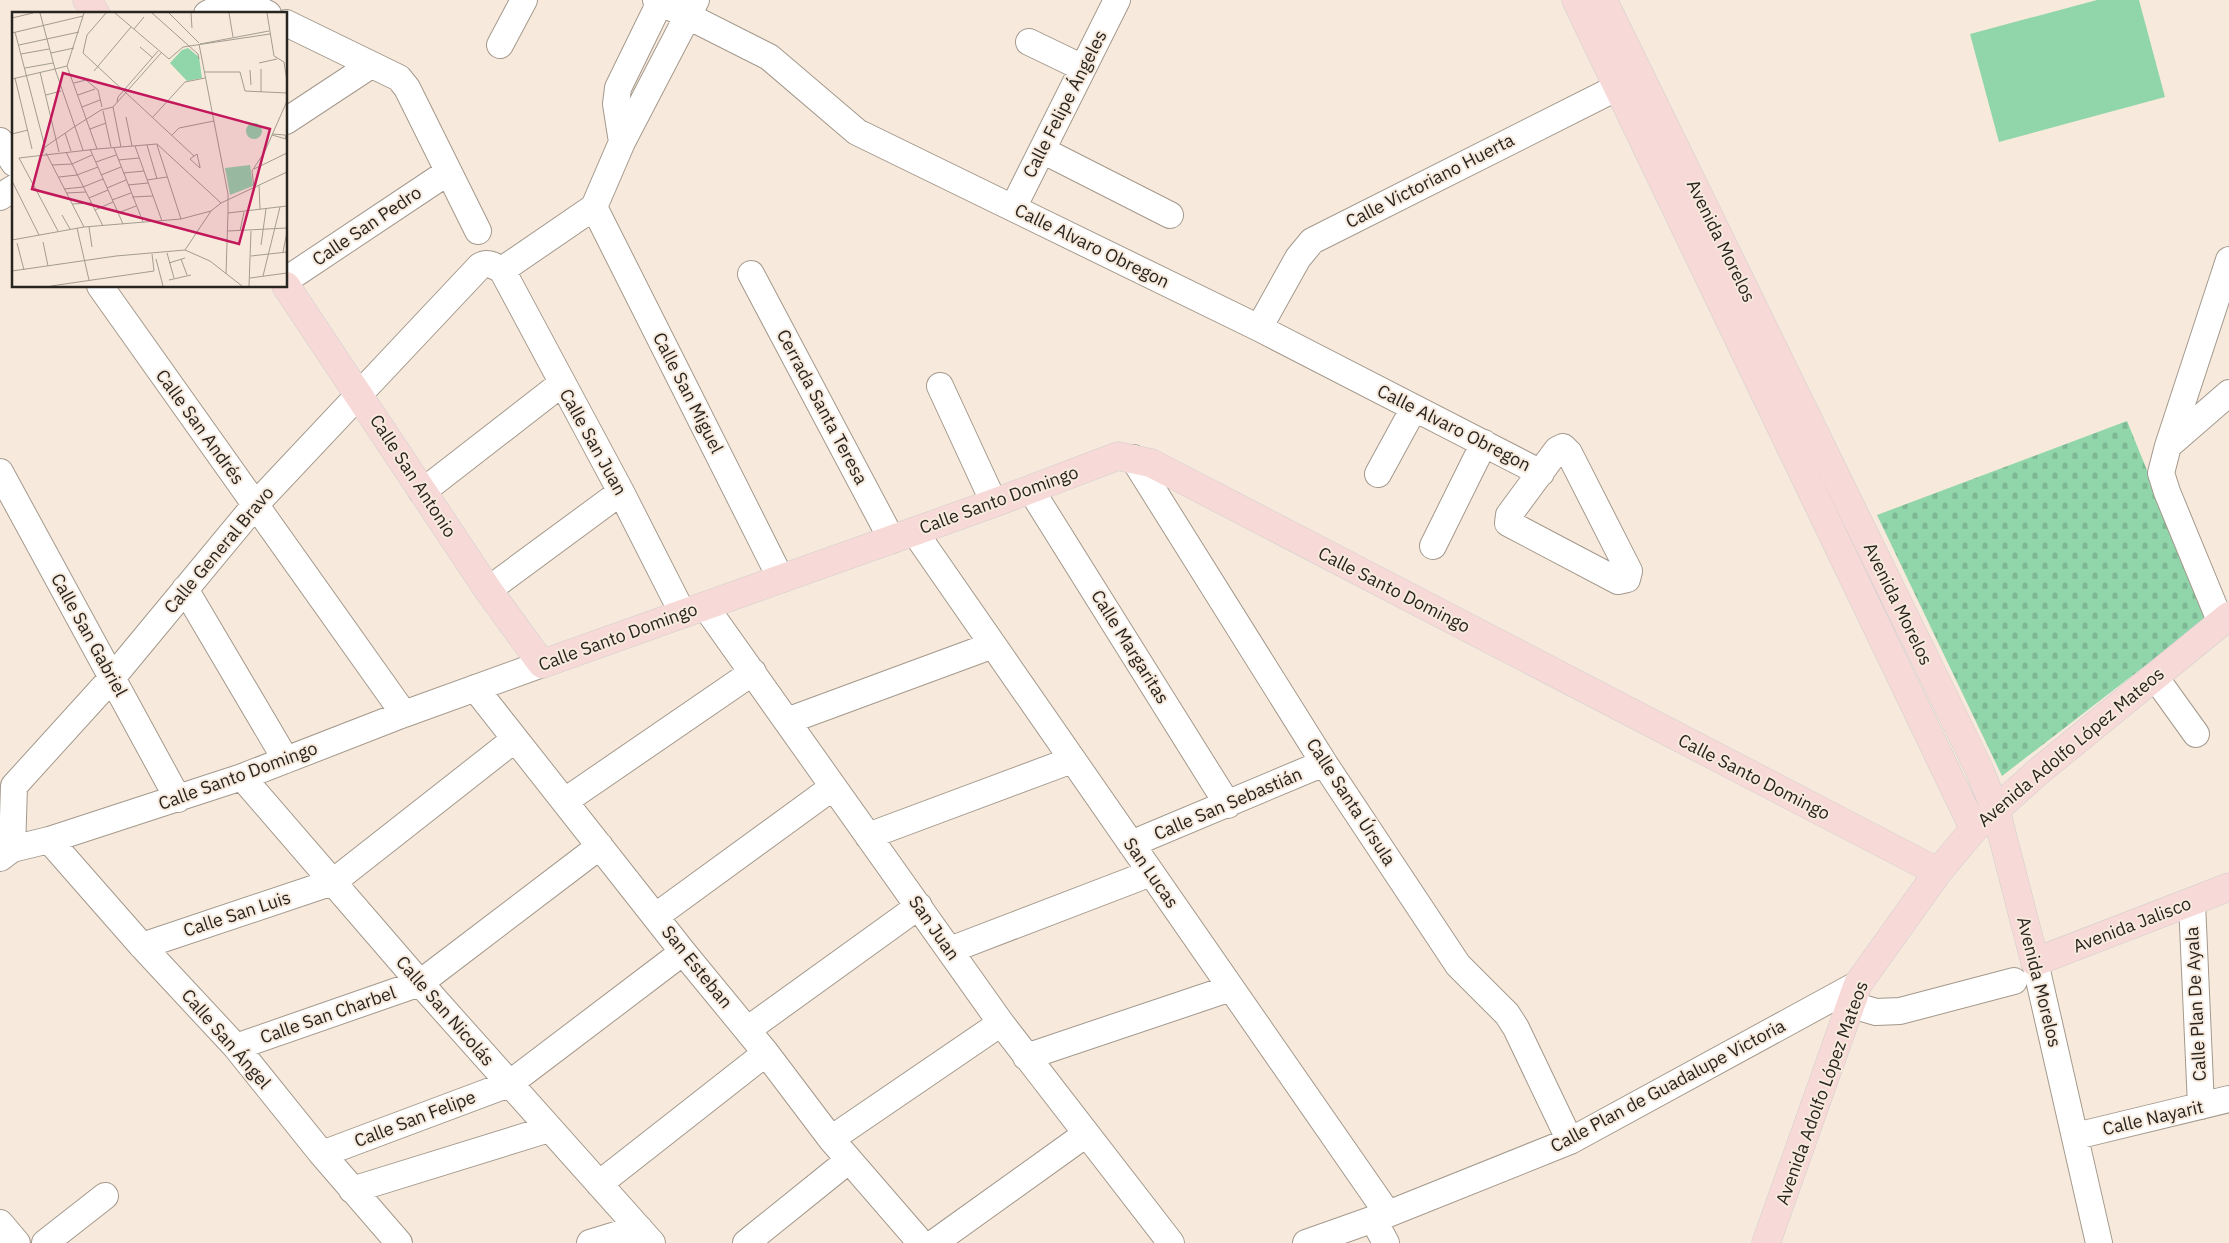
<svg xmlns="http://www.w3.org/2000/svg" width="2229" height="1243" font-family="'IBM Plex Sans',sans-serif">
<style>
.cemetery{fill:url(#cemetery-stones)}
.park{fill:#91d5ab}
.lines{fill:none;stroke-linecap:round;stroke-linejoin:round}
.minor-casing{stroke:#a4998c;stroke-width:28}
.major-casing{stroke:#d0cfce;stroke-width:29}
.minor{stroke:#fff;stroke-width:26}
.major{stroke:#f7d9d7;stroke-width:28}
.labels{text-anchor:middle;stroke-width:4;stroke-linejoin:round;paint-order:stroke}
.street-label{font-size:18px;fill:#28241f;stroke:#f7eadd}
.inset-road{fill:none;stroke:#a49b91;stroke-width:1}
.view{fill:#c2185b;fill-opacity:0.15;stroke:#c2185b;stroke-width:2.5}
.inset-edge{fill:none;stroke:#28241f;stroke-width:2.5}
</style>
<defs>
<pattern id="cemetery-stones" width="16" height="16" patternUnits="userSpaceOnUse" patternTransform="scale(1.25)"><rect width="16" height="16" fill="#91d5ab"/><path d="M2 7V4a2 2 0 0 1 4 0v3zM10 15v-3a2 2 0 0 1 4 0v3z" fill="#7db793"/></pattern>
</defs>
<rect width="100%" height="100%" fill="#f7eadd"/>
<path class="cemetery" d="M2127,421L2207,618L2002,776L1877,515Z"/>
<path class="park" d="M2097,0H2139L2165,97L1999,142L1970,34Z"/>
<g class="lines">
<defs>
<path id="minor" d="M656,0L769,57L857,132L1259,328L1541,473
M207,14C234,0 241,0 268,14
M286,23L399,78L407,88L478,231
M1029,42L1083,68
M500,45L524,0
M286,121L371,65
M0,141L14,163
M622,142L616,104L618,88L661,0
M1042,150L1170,215
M0,197L14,188
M594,207L781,579
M1013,208L1117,0
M502,270L621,492L683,614
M751,274L892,540
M286,280L448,172
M100,286L404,714
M1259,328L1298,258L1312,241L1638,77
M940,386L994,503
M2168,446L2229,393
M1563,447L1569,453L1629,571L1627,579L1618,581L1508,523L1509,515L1557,450Z
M1133,458L1324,763L1458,965L1507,1014L1516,1028L1570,1141
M0,472L178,799
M1378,474L1414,408
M1031,490L1228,805
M422,492L561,384
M914,531L1388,1214
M1433,546L1484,443
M185,589L286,760
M488,590L621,492
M705,606L1001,1023L1171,1243
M2221,623L2167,492L2161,473L2168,446L2229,260
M2155,677L2196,734
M475,688L683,952L766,1053L831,1139L921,1243
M787,721L993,645
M242,777L420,983L652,1243
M565,801L753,672
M868,836L1072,760
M49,840L142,946L236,1047L322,1154L399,1243
M1131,844L1324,763
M12,849L14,786L112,678L256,504L480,266C488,261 494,266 502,270L594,207L622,142L696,0
M0,858L12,849L49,840L242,777L404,714L542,664
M2192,903L2201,1106
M656,916L833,787
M142,946L333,882L515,739
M950,950L1151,873
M2035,962L2099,1243
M1852,1005L1876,1012L1900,1011L2014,981
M747,1030L919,906
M236,1047L420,983L600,846
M1026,1057L1231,988
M2076,1136L2229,1099
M831,1139L1001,1023
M322,1154L509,1084L683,952
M599,1184L766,1053
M352,1190L549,1129
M1373,1219L1386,1243
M0,1223L17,1243
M45,1243L105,1196
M590,1243L639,1228
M746,1243L849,1160
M934,1243L1086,1134
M1306,1243L1388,1214L1570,1141L1858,984"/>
<path id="major" d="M87,0L96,14
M1576,0L1974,829
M1603,0L1979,769L1996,811L2035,962L2229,887
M286,286L488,590L542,664L994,503L1118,456L1151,463L1938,872
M1766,1243L1858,984L1938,872L1974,829L2039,771L2229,616"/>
</defs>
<use href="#minor" class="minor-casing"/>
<use href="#major" class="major-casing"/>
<use href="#minor" class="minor"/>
<use href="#major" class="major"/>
</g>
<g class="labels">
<g class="street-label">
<text transform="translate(1065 104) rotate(-63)" y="6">Calle Felipe Ángeles</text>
<text transform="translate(1430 181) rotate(-27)" y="6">Calle Victoriano Huerta</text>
<text transform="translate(367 226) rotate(-34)" y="6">Calle San Pedro</text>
<text transform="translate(1721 241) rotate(64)" y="6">Avenida Morelos</text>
<text transform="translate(1092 246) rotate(26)" y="6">Calle Alvaro Obregon</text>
<text transform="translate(688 393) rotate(63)" y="6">Calle San Miguel</text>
<text transform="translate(822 407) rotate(62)" y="6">Cerrada Santa Teresa</text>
<text transform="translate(200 427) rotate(54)" y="6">Calle San Andrés</text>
<text transform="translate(1454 428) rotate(27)" y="6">Calle Alvaro Obregon</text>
<text transform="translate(593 442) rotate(61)" y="6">Calle San Juan</text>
<text transform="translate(413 476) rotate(57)" y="6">Calle San Antonio</text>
<text transform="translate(999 500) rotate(-20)" y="6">Calle Santo Domingo</text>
<text transform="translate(219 550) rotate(-50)" y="6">Calle General Bravo</text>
<text transform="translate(1394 590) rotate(27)" y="6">Calle Santo Domingo</text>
<text transform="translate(1898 604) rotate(64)" y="6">Avenida Morelos</text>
<text transform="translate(89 635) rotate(61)" y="6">Calle San Gabriel</text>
<text transform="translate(618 637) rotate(-20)" y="6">Calle Santo Domingo</text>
<text transform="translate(1130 647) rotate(58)" y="6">Calle Margaritas</text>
<text transform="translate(2071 747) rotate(-40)" y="6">Avenida Adolfo López Mateos</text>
<text transform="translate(238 776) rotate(-20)" y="6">Calle Santo Domingo</text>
<text transform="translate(1754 777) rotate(27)" y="6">Calle Santo Domingo</text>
<text transform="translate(1351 802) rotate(57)" y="6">Calle Santa Úrsula</text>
<text transform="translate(1228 804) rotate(-23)" y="6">Calle San Sebastián</text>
<text transform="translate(1151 873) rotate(55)" y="6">San Lucas</text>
<text transform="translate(237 914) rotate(-18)" y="6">Calle San Luis</text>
<text transform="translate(2132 925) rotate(-21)" y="6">Avenida Jalisco</text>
<text transform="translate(934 928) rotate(55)" y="6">San Juan</text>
<text transform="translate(697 967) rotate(51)" y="6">San Esteban</text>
<text transform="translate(2039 982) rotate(76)" y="6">Avenida Morelos</text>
<text transform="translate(2196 1004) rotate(-93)" y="6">Calle Plan De Ayala</text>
<text transform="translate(445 1011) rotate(49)" y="6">Calle San Nicolás</text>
<text transform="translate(328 1015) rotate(-19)" y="6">Calle San Charbel</text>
<text transform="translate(226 1039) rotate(49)" y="6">Calle San Ángel</text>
<text transform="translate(1668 1086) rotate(-28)" y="6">Calle Plan de Guadalupe Victoria</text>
<text transform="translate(1822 1093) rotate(-70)" y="6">Avenida Adolfo López Mateos</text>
<text transform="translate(2153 1118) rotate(-13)" y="6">Calle Nayarit</text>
<text transform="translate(415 1119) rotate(-21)" y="6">Calle San Felipe</text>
</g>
</g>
<g transform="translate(12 12)">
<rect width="275" height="275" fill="#f7eadd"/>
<path d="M238,153L241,174L218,183L213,156Z" fill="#91d5ab"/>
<path d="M176,36L187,45L190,66L175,69L158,51L170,38ZM234 119a8 8 0 1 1 16 0a8 8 0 1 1-16 0Z" fill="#91d5ab"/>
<path class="inset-road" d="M28,1L43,57L55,54L85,137L145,132L209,191M94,1L75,23L71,41L182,144M103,1L157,47L171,35L258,22M140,1L186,42L187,47M157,1L187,31M179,1L180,16M217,1L221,25M255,1L262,44L272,50L275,69M0,6L21,1M122,17L132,5M3,20L33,135M0,21L71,4M187,32L216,182V201L275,194M188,32L257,19M7,33L67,20M128,35L141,46M39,41L62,36M9,42L37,37M247,51L265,47M55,54L72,1M13,56L41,51M249,57V80M238,58L239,73M82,59L119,15M28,60L47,140M193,60H228L233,79L275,81M3,66L20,137M0,67L43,57L71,138M62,71L74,68L86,78L90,95M34,83L49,79M66,83L83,77M105,90L106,85L146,39M70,95L88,88M101,95L109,135M91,99L99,135M114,105L120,134M140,106L173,70L193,66M78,117L94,111M53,121L59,139M0,122L16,118M160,123L167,116L202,109M260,123L274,127L273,123L260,122M135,133L145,167M145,133L169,207M123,134L150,209M102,136L131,210M78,137L111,212M54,140L91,214M31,141L33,135L62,115L89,98L101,95L149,41M34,141L72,215M185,142L188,155V156L178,147ZM106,148L127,146M84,150L104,143M40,153L60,152L80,143M242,157L275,141M111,161L132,159M89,163L109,155M47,165L65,163L86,155M135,168L155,165M0,169L27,223M116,173L136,171M247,173L248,197M242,175L240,159L253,139L275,89M95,176L114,168M52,177L71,175L91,167M54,181L74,180M120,185L141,184M77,186L96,178M100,188L119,181M60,192L80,191M83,198L101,190M106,201L124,194M50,203L58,217M77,215L80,235M65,216L77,268M46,219L7,146L85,137M216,219L275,216M228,219L232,200M0,228L72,215L169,207L199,199M31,230L36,254M5,231L12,258M249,233L254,197M173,238L199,199L209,191L275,160M271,240L275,220M155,241L162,266M239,244L275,240M144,247L151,274M169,247L175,263M157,251L173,246M0,259L104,244L173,238L198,249L230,274M214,262L216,201M251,264L268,195M238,266L275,261M157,268L179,263M39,274L142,259L140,242M237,274L239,219"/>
<path class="view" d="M51,61L258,117L227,232L20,177Z"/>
<rect width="275" height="275" class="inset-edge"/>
</g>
</svg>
